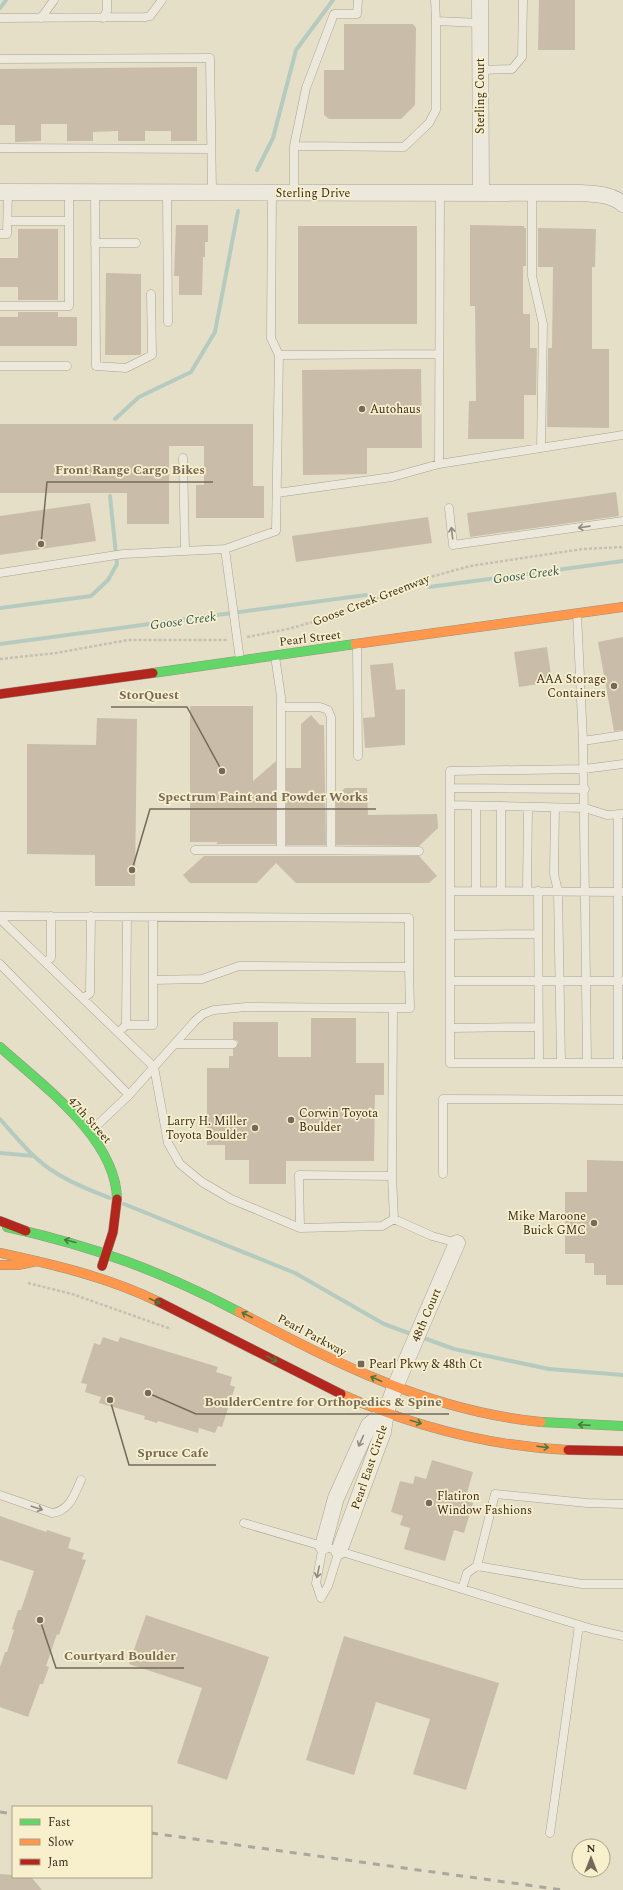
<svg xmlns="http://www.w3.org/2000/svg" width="623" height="1890" font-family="Spectral,serif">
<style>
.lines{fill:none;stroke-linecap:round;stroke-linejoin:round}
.stream{stroke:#b5cbbf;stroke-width:4}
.building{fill:#c9bda9}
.lane-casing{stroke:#aaa392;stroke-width:9}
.street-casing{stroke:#aaa392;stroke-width:17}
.fast-casing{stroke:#999282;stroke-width:10}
.slow-casing{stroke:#999282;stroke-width:10}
.jam-casing{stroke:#999282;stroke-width:10}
.path{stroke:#c5c0b2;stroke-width:2.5;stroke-dasharray:3 2;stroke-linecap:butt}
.lane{stroke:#ece8db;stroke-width:8}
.street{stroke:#ece8db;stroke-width:16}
.fast{stroke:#63d668;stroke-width:9}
.slow{stroke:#ff974d;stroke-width:9}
.jam{stroke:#b3261e;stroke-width:9}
.rail{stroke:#aba79c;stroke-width:3;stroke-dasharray:7 7;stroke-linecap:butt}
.oneway{stroke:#928a7b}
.oneway2{stroke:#4b783e}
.poi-dot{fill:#756a58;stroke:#f8efcd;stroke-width:1.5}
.labels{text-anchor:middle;stroke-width:3.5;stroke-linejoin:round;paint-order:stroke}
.street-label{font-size:12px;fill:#382b1b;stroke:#f8efcd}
.poi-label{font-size:12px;fill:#382b1b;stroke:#f8efcd;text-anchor:start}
.water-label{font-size:13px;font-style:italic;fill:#295759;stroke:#f8efcd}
.leader{fill:none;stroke:#756a58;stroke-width:1.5}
.callout-dot{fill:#756a58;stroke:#f8efcd;stroke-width:1.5}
.callout-label{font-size:13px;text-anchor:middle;font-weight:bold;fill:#756a58;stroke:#f8efcd;stroke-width:3.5;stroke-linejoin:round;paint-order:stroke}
</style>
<rect width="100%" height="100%" fill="#e5dfc8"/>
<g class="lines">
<path class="stream" d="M0,8L6,0
M257,170L273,138L296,50L333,0
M115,419L139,397L191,372L215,332L238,211
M429,587L623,561
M0,608L91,596L108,580L117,564L110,496
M0,644L366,595
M0,1119C17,1138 34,1160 56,1173C73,1184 92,1191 110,1198
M0,1153L34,1156
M124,1204L295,1273L384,1324L414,1335
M421,1337L454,1349L549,1369L623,1375"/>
</g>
<path class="building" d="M539,0H575V50H538Z
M344,24H413L416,28L415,105L401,119H329L324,115V70H344Z
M197,67V141H171V131H145V141H118V131L93,132V141H67V124H41V141L15,142V125H0V69Z
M176,225H208V242H205V257H203L202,295H179V276H174Z
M470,225L524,226V228H526V266H523V314H530V348H537L536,395H524V439H468L469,401H476L475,306H470Z
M298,226H417V324H298Z
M538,228L596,229L595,267H592V349H609V428L547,427L548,348H552L553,267H538Z
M18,229H58V300H18V287H0V258H18Z
M106,273L141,274V354L139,355H105Z
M18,312H58V317H77V346H0V317H18Z
M421,369L422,448H367V474L303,475L302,370Z
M0,424H253V486H264V518H196V485H204V446H169V524H127V493H0Z
M616,492L619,516L470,537L467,513Z
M90,503L96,541L0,555V516Z
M428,517L432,543L296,562L292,536Z
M623,637V730L614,731L598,642Z
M547,647L552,682L519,687L514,652Z
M393,663L396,690L405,689V745L365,748L363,718L375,717L370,665Z
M190,706H253V781L276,761V844H216L218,842H190Z
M311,715L320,725H324L326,845H286V768H301V724Z
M97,718L137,719L135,886H95V855L27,854V744L96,745Z
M345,788H367L368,815L437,814L438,828L419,846L336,845V797Z
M204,856H419L437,876L429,883H296L276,863L257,883H190L183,875Z
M311,1018H356V1063H384V1095H375L374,1161H286V1184H249V1160H225V1145H207V1068H229V1056H233V1049L238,1044V1041L233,1039V1022H278V1057H311Z
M587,1160L623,1161V1285H606V1275H594V1263H585V1254H565V1192H587Z
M103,1337L118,1342L120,1337L218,1367L216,1372L232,1377L230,1385L235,1387L222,1427L218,1426L215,1433L199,1428L198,1433L158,1421L157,1423L144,1419L145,1416L99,1403L101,1397L85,1392L87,1384L81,1383L94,1343L100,1345Z
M432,1460L473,1472L465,1500L473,1503L464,1533L454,1530L445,1561L404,1549L410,1528L400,1525L403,1516L391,1512L400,1481L413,1484L415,1476L426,1479Z
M0,1516L46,1532L47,1530L71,1538L68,1548L84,1553L82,1559L86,1560L59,1635L57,1634L46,1666L49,1667L43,1684H40L28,1717L0,1707V1667L5,1652H7L14,1630L12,1629L18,1610H21L34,1571L0,1560Z
M146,1615L269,1657L227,1780L177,1763L202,1688L129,1664Z
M344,1636L499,1683L466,1790L413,1774L430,1719L376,1702L354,1775L306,1760Z
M0,1874L13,1875V1877L32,1878L42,1890H0Z"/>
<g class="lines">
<defs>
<path id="lane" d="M435,0L436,21L480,23
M0,18L145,17L150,16L162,0
M41,18L54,0
M103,18L107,11V0
M0,59L210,58L212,192
M480,70L512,69L522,57L523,0
M294,146L404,147L429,123L436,110V21
M0,148L211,149
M95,192L96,366L126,368L152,355L151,294
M167,192L168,322
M294,193V146L306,88L334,14H357L358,0
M532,193V276L543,324L541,448
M8,221H69
M0,234H7L8,192
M95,243H136
M0,306H69V192
M279,355L439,354
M0,366H67
M183,458L185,551
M439,464L440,192
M277,493L392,477L439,464L623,435
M449,508L453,545L623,521
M225,549L240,660
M0,573L123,554L225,549L276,531L279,355L271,338L272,193
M577,614L583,741L623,735
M357,645L358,756
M281,707H320L328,710L331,717V850
M583,741L587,1063
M623,764L584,769L450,771V1063H623
M450,788L585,789
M450,805L585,808L607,815L622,814
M476,806V891
M501,806V891
M555,808L554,874L558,891L561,1063
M618,814V1063
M195,850H281V697L275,656
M281,850L419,851
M450,891L622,892
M527,891L528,807
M538,891L539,1063
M0,916L409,918V967L239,966L202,979L153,980
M0,919L154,1067L168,1143L180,1164L202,1182L231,1199L300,1228L382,1226L394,1219
M450,935L538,934
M45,962L51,958V916
M0,964L129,1095L90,1132
M450,981H622
M83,999L90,993L91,916
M393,1008H410L409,967
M126,1025H153V917
M450,1028L538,1027
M122,1029L126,1025L127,917
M175,1044H233
M129,1095L195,1021L203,1014L214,1010L246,1007L393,1008L392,1176
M443,1174V1099L623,1100
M394,1219L432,1236L457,1243
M300,1228L299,1175L392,1176L394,1219
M0,1495L52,1513C70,1511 75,1493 81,1480
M623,1504L587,1503L495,1494L477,1566L582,1584H623
M244,1523L339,1551L592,1629L623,1636
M462,1589L467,1573L477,1566
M321,1598L316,1583L323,1546
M321,1598L328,1586L339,1551
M550,1833L579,1625"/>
<path id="street" d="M480,0L481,192
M0,192L581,193C596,194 611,194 623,204
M323,1546L336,1498L369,1425L386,1412
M339,1551L383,1432L386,1412L395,1387L457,1243"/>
<path id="fast" d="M153,673L355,644
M0,1047C42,1085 116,1138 117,1199
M7,1227C93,1246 161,1271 239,1312
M541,1422L623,1426"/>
<path id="slow" d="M355,644L623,607
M0,1253C55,1265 108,1277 159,1302
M0,1265H18L37,1261
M239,1312C336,1363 429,1411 541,1422
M341,1394C412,1426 490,1446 568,1450"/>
<path id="jam" d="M0,694L153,673
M0,1221L26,1231
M102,1266L113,1232L117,1199
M159,1302L341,1394
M568,1450L623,1451"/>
</defs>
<use href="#lane" class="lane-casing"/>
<use href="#street" class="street-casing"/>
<use href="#fast" class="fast-casing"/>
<use href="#slow" class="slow-casing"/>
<use href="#jam" class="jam-casing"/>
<path class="path" d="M247,637L288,629L327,618L423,579L470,566L583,549L623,547
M0,659L56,653L128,640H228
M28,1283L72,1294L171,1329"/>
<use href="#lane" class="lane"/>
<use href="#street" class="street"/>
<use href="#fast" class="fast"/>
<use href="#slow" class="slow"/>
<use href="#jam" class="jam"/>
<path class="rail" d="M0,1812L13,1814
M151,1833L563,1890"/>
</g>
<defs><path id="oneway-shaft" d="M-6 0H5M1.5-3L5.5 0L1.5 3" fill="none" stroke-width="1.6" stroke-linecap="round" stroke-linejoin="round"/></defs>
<g class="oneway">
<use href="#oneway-shaft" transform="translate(584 527) rotate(172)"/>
<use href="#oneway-shaft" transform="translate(452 533) rotate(-97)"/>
<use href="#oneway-shaft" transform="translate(361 1441) rotate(114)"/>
<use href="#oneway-shaft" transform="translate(37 1508) rotate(18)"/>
<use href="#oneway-shaft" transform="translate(318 1572) rotate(102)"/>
</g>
<g class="oneway2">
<use href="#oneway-shaft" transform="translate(70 1241) rotate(-166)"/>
<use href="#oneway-shaft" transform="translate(155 1301) rotate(24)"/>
<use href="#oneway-shaft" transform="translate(247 1315) rotate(-153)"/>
<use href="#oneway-shaft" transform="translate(272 1359) rotate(28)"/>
<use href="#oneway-shaft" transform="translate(376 1379) rotate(-157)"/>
<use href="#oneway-shaft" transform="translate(416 1422) rotate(17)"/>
<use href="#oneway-shaft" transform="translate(584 1425) rotate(-177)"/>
<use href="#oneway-shaft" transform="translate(543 1447) rotate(7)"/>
</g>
<g class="poi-dot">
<circle cx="362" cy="409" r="4"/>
<circle cx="614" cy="686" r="4"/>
<circle cx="291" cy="1120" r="4"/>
<circle cx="255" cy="1128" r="4"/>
<circle cx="594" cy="1223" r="4"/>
<rect x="357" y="1360" width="8" height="8" rx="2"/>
<circle cx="429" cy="1503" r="4"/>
</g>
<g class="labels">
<g class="street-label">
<text transform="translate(480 96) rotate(-90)" y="4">Sterling Court</text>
<text x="313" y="197">Sterling Drive</text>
<text transform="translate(371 600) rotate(-21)" y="4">Goose Creek Greenway</text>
<text transform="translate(310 638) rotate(-7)" y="4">Pearl Street</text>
<text transform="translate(90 1120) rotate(48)" y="4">47th Street</text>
<text transform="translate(426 1315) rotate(-67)" y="4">48th Court</text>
<text transform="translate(312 1335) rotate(28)" y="4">Pearl Parkway</text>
<text transform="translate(369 1467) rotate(-71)" y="4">Pearl East Circle</text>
</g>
<g class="poi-label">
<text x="370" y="413">Autohaus</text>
<text x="606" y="683" text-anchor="end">AAA Storage<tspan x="606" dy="14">Containers</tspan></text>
<text x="299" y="1117">Corwin Toyota<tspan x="299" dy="14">Boulder</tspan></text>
<text x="247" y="1125" text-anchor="end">Larry H. Miller<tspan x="247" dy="14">Toyota Boulder</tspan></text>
<text x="586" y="1220" text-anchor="end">Mike Maroone<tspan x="586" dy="14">Buick GMC</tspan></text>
<text x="369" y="1368">Pearl Pkwy &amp; 48th Ct</text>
<text x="437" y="1500">Flatiron<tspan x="437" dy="14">Window Fashions</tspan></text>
</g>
<g class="water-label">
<text transform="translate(526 574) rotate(-8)" y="5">Goose Creek</text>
<text transform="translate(183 620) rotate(-8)" y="5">Goose Creek</text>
</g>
</g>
<path class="leader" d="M41 544L47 482H213M222 771L187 707H111M132 870L150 809H376M148 1393L196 1414H449M110 1400L129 1465H216M40 1620L56 1668H184"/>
<g class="callout-dot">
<circle cx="41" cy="544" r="4"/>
<circle cx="222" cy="771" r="4"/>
<circle cx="132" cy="870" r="4"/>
<circle cx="148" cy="1393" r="4"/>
<circle cx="110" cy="1400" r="4"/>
<circle cx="40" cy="1620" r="4"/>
</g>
<g class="callout-label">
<text x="130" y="474">Front Range Cargo Bikes</text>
<text x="149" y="699">StorQuest</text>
<text x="263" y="801">Spectrum Paint and Powder Works</text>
<text x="323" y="1406">BoulderCentre for Orthopedics &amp; Spine</text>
<text x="173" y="1457">Spruce Cafe</text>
<text x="120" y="1660">Courtyard Boulder</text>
</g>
<rect x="12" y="1806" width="140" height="72" fill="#f8efcd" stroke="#aba186"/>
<rect x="20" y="1819" width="20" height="6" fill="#63d668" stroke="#aba186"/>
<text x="48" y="1826" font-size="12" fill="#382b1b">Fast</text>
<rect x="20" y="1839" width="20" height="6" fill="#ff974d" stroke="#aba186"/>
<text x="48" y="1846" font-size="12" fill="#382b1b">Slow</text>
<rect x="20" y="1859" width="20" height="6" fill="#b3261e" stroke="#aba186"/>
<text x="48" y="1866" font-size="12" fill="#382b1b">Jam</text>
<g transform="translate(591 1858)"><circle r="19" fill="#f8efcd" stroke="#aba186"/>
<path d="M0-3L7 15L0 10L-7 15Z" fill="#756a58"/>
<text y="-6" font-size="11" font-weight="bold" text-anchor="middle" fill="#382b1b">N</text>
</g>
</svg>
